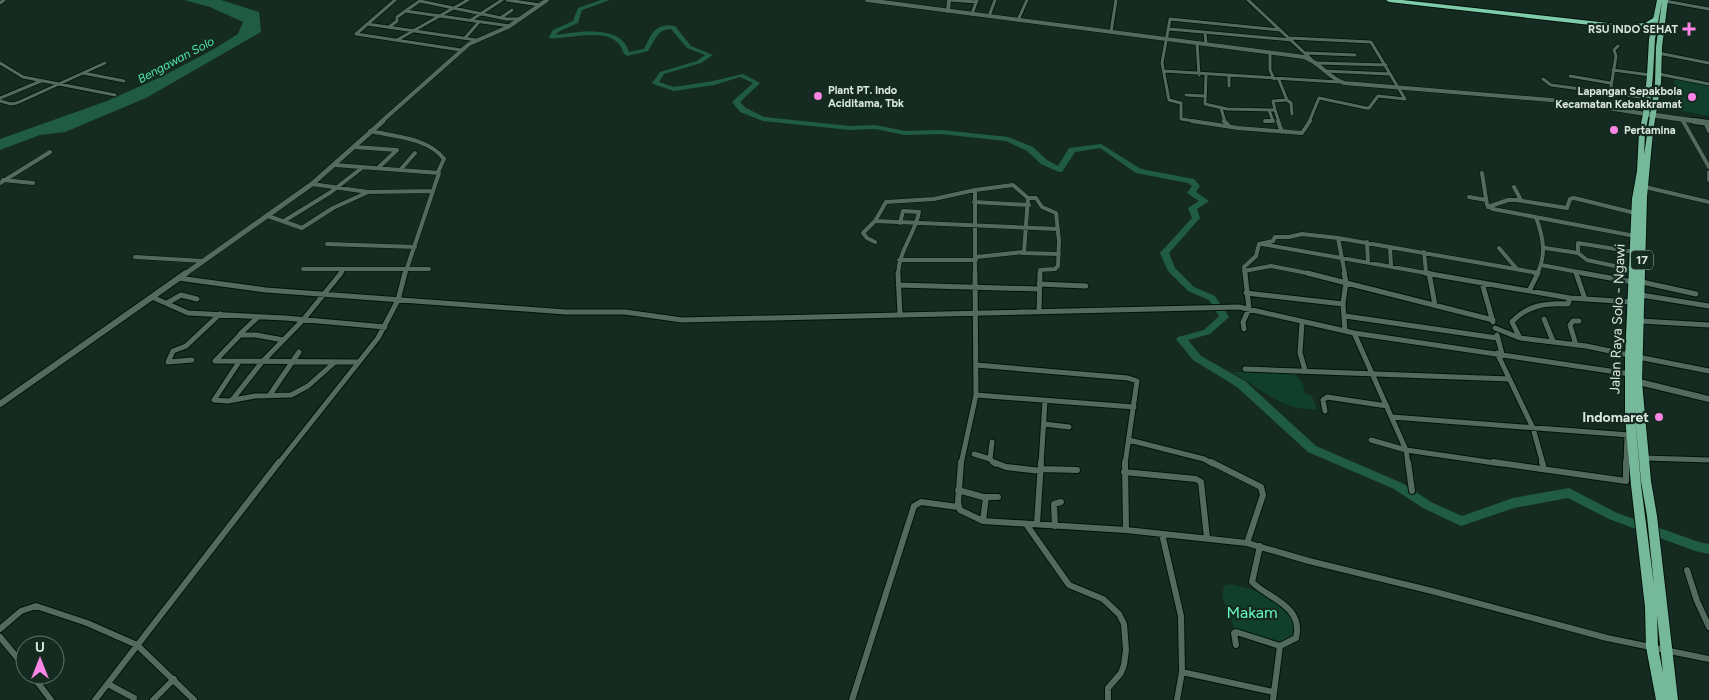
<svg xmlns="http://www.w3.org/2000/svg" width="1709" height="700" font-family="Figtree,sans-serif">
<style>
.green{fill:#113f2d}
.water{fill:#205c44}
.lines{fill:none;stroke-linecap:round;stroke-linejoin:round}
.river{fill:#205c44;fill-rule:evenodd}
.minor-far3-casing{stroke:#01130a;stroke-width:4.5}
.minor-far2-casing{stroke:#01130a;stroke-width:5}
.minor-far1-casing{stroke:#01130a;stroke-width:7}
.minor-casing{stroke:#01130a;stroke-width:8}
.tertiary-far2-casing{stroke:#01130a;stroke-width:5}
.tertiary-far1-casing{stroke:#01130a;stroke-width:6}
.tertiary-casing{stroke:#01130a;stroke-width:8}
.secondary-far1-casing{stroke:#01130a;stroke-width:6}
.secondary-casing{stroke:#01130a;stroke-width:8}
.trunk-casing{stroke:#01130a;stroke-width:2}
.motorway-casing{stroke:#01130a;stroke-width:2}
.minor-far3{stroke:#536b5f;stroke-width:3}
.minor-far2{stroke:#536b5f;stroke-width:4}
.minor-far1{stroke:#536b5f;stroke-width:5}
.minor{stroke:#536b5f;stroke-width:6}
.tertiary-far2{stroke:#536b5f;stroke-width:4}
.tertiary-far1{stroke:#536b5f;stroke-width:5}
.tertiary{stroke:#536b5f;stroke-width:6}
.secondary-far1{stroke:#536b5f;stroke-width:5}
.secondary{stroke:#536b5f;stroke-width:6}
.trunk{fill:#76b89a;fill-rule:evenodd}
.motorway{fill:#7ecca9;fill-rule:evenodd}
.poi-dot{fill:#fb86e5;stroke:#152b21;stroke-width:2}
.labels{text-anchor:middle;stroke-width:4.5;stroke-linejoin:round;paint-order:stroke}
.far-poi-label{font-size:11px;font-weight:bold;fill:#d9e6df;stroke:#152b21;text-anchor:end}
.far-water-label{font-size:12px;font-style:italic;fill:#4fe7ad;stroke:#152b21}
.shield{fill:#152b21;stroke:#9eaea6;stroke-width:1}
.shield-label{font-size:12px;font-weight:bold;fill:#d9e6df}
.street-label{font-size:14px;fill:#d9e6df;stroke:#152b21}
.poi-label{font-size:14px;font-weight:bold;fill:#d9e6df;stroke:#152b21;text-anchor:end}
.near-park-label{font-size:16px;fill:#66fbbf;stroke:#152b21}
</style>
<rect width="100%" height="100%" fill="#152b21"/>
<path class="green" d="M1674,78L1709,85V116L1677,110Z
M1232,372H1294L1303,385L1305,394L1312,396L1317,409C1283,412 1259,387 1232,372Z
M1228,584C1255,589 1295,599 1295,635C1281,652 1252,635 1235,630L1222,596L1224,586Z"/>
<path class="water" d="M184,0H221L259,12L261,32L146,98L65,132L40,135L0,150V139L107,101L163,76L214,49L238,34L243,22L210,7Z"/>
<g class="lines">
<path class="river" d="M601,0H610L582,10L578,23L558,32L556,35C578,32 621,24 629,52L644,49C652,33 655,23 675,26L691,46L713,55L701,63L664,74L659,82L674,87L713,81L743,74L760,83L740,102L746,108L764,117L850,126L875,125L905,131L941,130L1008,137L1033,147L1047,160L1058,166L1069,148L1101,144L1141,169L1194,179L1200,186L1196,192L1209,201L1197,209L1200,218L1169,253L1175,268L1194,287L1215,296L1229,317L1210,334L1188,340L1201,356L1245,381L1316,446L1402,483L1431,502L1462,516L1513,498L1569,488L1617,513L1699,542L1709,544V554L1695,551L1609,519L1568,498L1514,508L1461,526L1423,508L1394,489L1308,452L1237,387L1193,360L1176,339L1178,337L1204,330L1219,316L1209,300L1188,291L1168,271L1160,253L1192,218L1188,208L1199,201L1187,193L1192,186L1188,183L1136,173L1100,148L1075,152L1062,172H1059L1041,164L1027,151L1006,141L941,134L905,135L875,129L850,130L763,121L740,112L732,102L753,83L740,77L714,85L674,91L653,84L652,83L660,72L697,61L705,55L687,48L671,29C657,29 655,41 648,51L627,56L624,54C615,23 573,40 550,38L549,37L553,30L573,21L578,8Z"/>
<defs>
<path id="minor-far3" d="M395,0L356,34L461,50
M507,0L540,5
M949,0L977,2
M1248,0L1311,59
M420,1L506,19H520
M1665,1L1709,9
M0,3L4,0
M405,11L510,26
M972,14L977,0
M989,16L995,0
M502,17L512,10
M471,20L502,0
M1018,20L1027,0
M367,24L476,40
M389,27L397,21V17L421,0
M1169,29L1292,40
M1111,32L1116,0
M1205,33L1206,44
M465,38L479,22
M1289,38L1371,42L1405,99L1378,96L1369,108H1366L1319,98L1309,122
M397,40L468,0
M1197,43L1199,75
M1618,46L1614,50L1616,56L1610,93L1647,98
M1270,52V70L1274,79
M1306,53L1355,55
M1658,53L1709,63
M0,63L23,77L115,95
M1317,63L1386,65
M1613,70L1650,75
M1164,71L1338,82
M1324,71L1390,74
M83,73L124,81
M1659,74L1709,84
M1206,75L1205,104L1227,109L1275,110L1273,101L1287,100L1279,80
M1229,76V86
M1570,76L1610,83
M1543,79L1551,85L1610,93
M1186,95L1205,96
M0,98L41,81
M1287,100L1291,103L1292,114
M0,101L11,104L17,103L105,63
M1221,108L1225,122
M1275,110L1279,122
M1682,119L1684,122
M1265,121H1273L1269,110
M1200,122L1181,119V103L1169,100L1162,63L1170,19L1280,30"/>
<path id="minor-far2" d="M1192,121L1238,128L1302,133L1310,121
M1224,121L1229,126
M1265,121H1273
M1278,121L1282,132
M1683,121L1709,167
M1705,122L1709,131
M370,131C393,136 429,138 444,159L438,172
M354,147L397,150L378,168
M335,165L439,173L405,274
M401,169L415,153
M1709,172V180
M1482,173L1487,205L1493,209L1635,236
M3,180L33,183
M0,183L50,152
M312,184L368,192L433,191
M1514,187L1521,200
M1645,187L1709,202
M1469,197L1486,200
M974,202L1029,205
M1488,207L1508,200H1516L1567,208L1570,199L1574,198L1635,213
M268,216L302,228L333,208L366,193
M1536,217C1543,237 1547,254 1537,274
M284,221L331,192L363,167
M875,221L1058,229
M1338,238L1345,274
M875,242L867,238L863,233L875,221L886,202L934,199L975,190
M1367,242L1368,262
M327,244L415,247
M1262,244L1432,274
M1390,247L1391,266
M1499,248L1516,268
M1545,248L1578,253V243L1634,252
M1424,252L1426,272
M1022,253L1059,254
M1578,253L1587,260L1633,270
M135,257L203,261
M976,257L1024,252L1028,198H1036L1042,207L1056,213L1059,241L1058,266L1055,269L1040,270V274
M899,260H976
M1541,265L1589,274
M303,269H429
M1244,271L1271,266L1312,274
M1576,272L1577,274
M340,274L343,270
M898,274C899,250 915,234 919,212L903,211L900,223
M975,274V190L1013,185L1028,198
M1245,274L1244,267L1256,256L1259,244L1273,241L1275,237H1289L1302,234L1338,238L1538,273"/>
<path id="minor-far1" d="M898,273L900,315
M1307,273L1493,320
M1344,273L1346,282L1343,304L1345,331
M1425,273L1570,298L1632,302
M1429,273L1435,305
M1535,273H1538
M1576,273L1585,299
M1582,273L1633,282
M178,278L266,290L566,312H625L682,320L1239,307L1354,333L1630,374
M1642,282L1696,294
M1482,283L1493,322
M1039,284L1086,286
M898,285L1038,289
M1529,291L1538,273
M1246,293L1343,304
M1641,295L1709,306
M152,297L188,313L285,318L385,327
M167,303L181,295L197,299
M1039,312L1040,273
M1345,316L1497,338
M1544,319L1553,341
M1640,321L1709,325
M1302,322L1300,353L1305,370
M1495,328L1520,338L1586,346L1629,355
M1244,329L1243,322L1249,309L1245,273
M1354,333L1406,450L1408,464
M240,334L258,317
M1497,335L1502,354
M1520,338L1512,322C1527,305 1546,303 1568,304L1570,298
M283,340L256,335H240L215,361L359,362
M1576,345L1570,325L1573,321H1579
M1497,353L1533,428L1543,464
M1638,357L1709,371
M192,360L168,362L173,351L186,346L220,314
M239,362L214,400L228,401L255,396L291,395L308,386L335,362
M976,365L1128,378L1137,381L1125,464
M1245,369L1509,379
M976,395L1134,407
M269,396L299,352
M232,400L262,362L303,320L341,273
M1325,411L1323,400L1327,397L1387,406
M1392,417L1629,435
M1044,424L1069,427
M1129,440L1204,459L1213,464
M1371,440L1406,450L1502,464
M992,442L990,459L995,464
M974,454L990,459
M1644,458L1709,460
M278,464L378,338L398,300L405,273
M961,464L976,395L975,273
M1041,464L1045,401
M1626,464L1627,435"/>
<path id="minor" d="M961,462L958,503L960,510L983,521L1126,530L1247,543L1309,561L1432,591L1607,638L1709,659
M993,462L1006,467L1041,471
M1125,462L1126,530
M1211,462L1261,487L1263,495L1247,543
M1408,462L1412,491
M1493,462L1626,481V462
M1542,462L1544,469
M1042,469L1077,470
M1124,472L1196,479L1201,482L1207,538
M958,490L983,497H998
M983,521L986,497
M1026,524L1069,585L1103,599L1119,614L1124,624L1126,650L1124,665L1121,673L1108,688V700
M1037,524L1041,462
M1055,526L1054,504L1061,502
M1162,534L1181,616L1182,672L1177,700
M1260,546L1252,582C1269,599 1304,606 1296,638L1280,646L1273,700
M1687,570L1697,601L1709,627
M0,629L21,611L36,606L87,623L137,645L194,700
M0,637L25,667
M1236,645L1234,633L1236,632L1280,646
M1182,672L1273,692
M32,675L51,700
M108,684L134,698
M95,700L279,462
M153,700L174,679
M852,700L914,506L921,502L958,507"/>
<path id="tertiary-far2" d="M867,0L1304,57C1320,62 1328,78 1344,83L1562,101L1646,114
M948,11L949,0
M381,122L469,44L508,27L547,0"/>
<path id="tertiary-far1" d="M185,274L312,184L383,121"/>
<path id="tertiary" d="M1635,381L1709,399
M0,404L186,273"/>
<path id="secondary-far1" d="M1646,114L1702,122"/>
<path id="secondary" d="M1694,121L1709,123"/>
<path id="trunk" d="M1657,0H1668L1662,47L1661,83L1653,132L1647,197L1642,382L1651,481L1657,516L1678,700H1656L1646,647L1645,607L1631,485L1625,417V359L1632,199L1637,171L1639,133L1643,114L1647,75L1649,39ZM1662,1L1656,47L1655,83L1644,155L1645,133L1649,114L1653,75L1655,39ZM1634,405L1641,481L1647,516L1654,585L1641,485ZM1657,615L1663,673L1658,647Z"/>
<path id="motorway" d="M1386,0H1402L1635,26L1633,25L1634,24L1645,23L1655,17L1657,18V20L1648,25L1636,27L1661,29L1664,31L1661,33L1389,2Z"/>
</defs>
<use href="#minor-far3" class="minor-far3-casing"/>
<use href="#minor-far2" class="minor-far2-casing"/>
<use href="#minor-far1" class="minor-far1-casing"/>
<use href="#minor" class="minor-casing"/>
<use href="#tertiary-far2" class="tertiary-far2-casing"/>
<use href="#tertiary-far1" class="tertiary-far1-casing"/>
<use href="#tertiary" class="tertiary-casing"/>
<use href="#secondary-far1" class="secondary-far1-casing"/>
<use href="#secondary" class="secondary-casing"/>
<use href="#trunk" class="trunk-casing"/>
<use href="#motorway" class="motorway-casing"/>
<use href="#minor-far3" class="minor-far3"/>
<use href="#minor-far2" class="minor-far2"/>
<use href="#minor-far1" class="minor-far1"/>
<use href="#minor" class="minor"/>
<use href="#tertiary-far2" class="tertiary-far2"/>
<use href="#tertiary-far1" class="tertiary-far1"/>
<use href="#tertiary" class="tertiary"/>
<use href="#secondary-far1" class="secondary-far1"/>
<use href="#secondary" class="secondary"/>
<use href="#trunk" class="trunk"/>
<use href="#motorway" class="motorway"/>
</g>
<g class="poi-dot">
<path d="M1686.5 21.5h5v5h5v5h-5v5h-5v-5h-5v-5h5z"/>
<circle cx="818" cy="96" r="5"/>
<circle cx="1692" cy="97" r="5"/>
<circle cx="1614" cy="130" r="5"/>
<circle cx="1659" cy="417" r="5"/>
</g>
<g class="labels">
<g class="far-poi-label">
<text x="1678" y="33">RSU INDO SEHAT</text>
<text x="828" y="94" text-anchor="start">Plant PT. Indo<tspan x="828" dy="13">Aciditama, Tbk</tspan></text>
<text x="1682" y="95">Lapangan Sepakbola<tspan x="1682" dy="13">Kecamatan Kebakkramat</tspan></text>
<text x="1624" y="134" text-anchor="start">Pertamina</text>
</g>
<g class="far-water-label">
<text transform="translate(176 60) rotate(-28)" y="4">Bengawan Solo</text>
</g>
<rect class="shield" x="1631" y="250.5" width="22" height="19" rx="4"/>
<g class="shield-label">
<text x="1642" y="264">17</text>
</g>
<g class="street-label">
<text transform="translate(1617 319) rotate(-88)" y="5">Jalan Raya Solo - Ngawi</text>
</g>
<g class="poi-label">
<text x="1649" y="422">Indomaret</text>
</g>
<g class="near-park-label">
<text x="1252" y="618">Makam</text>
</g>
</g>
<g transform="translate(40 660)"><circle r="24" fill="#152b21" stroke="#63766d"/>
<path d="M0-4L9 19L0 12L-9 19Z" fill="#fb86e5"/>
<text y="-8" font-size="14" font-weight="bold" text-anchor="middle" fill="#d9e6df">U</text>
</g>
</svg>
